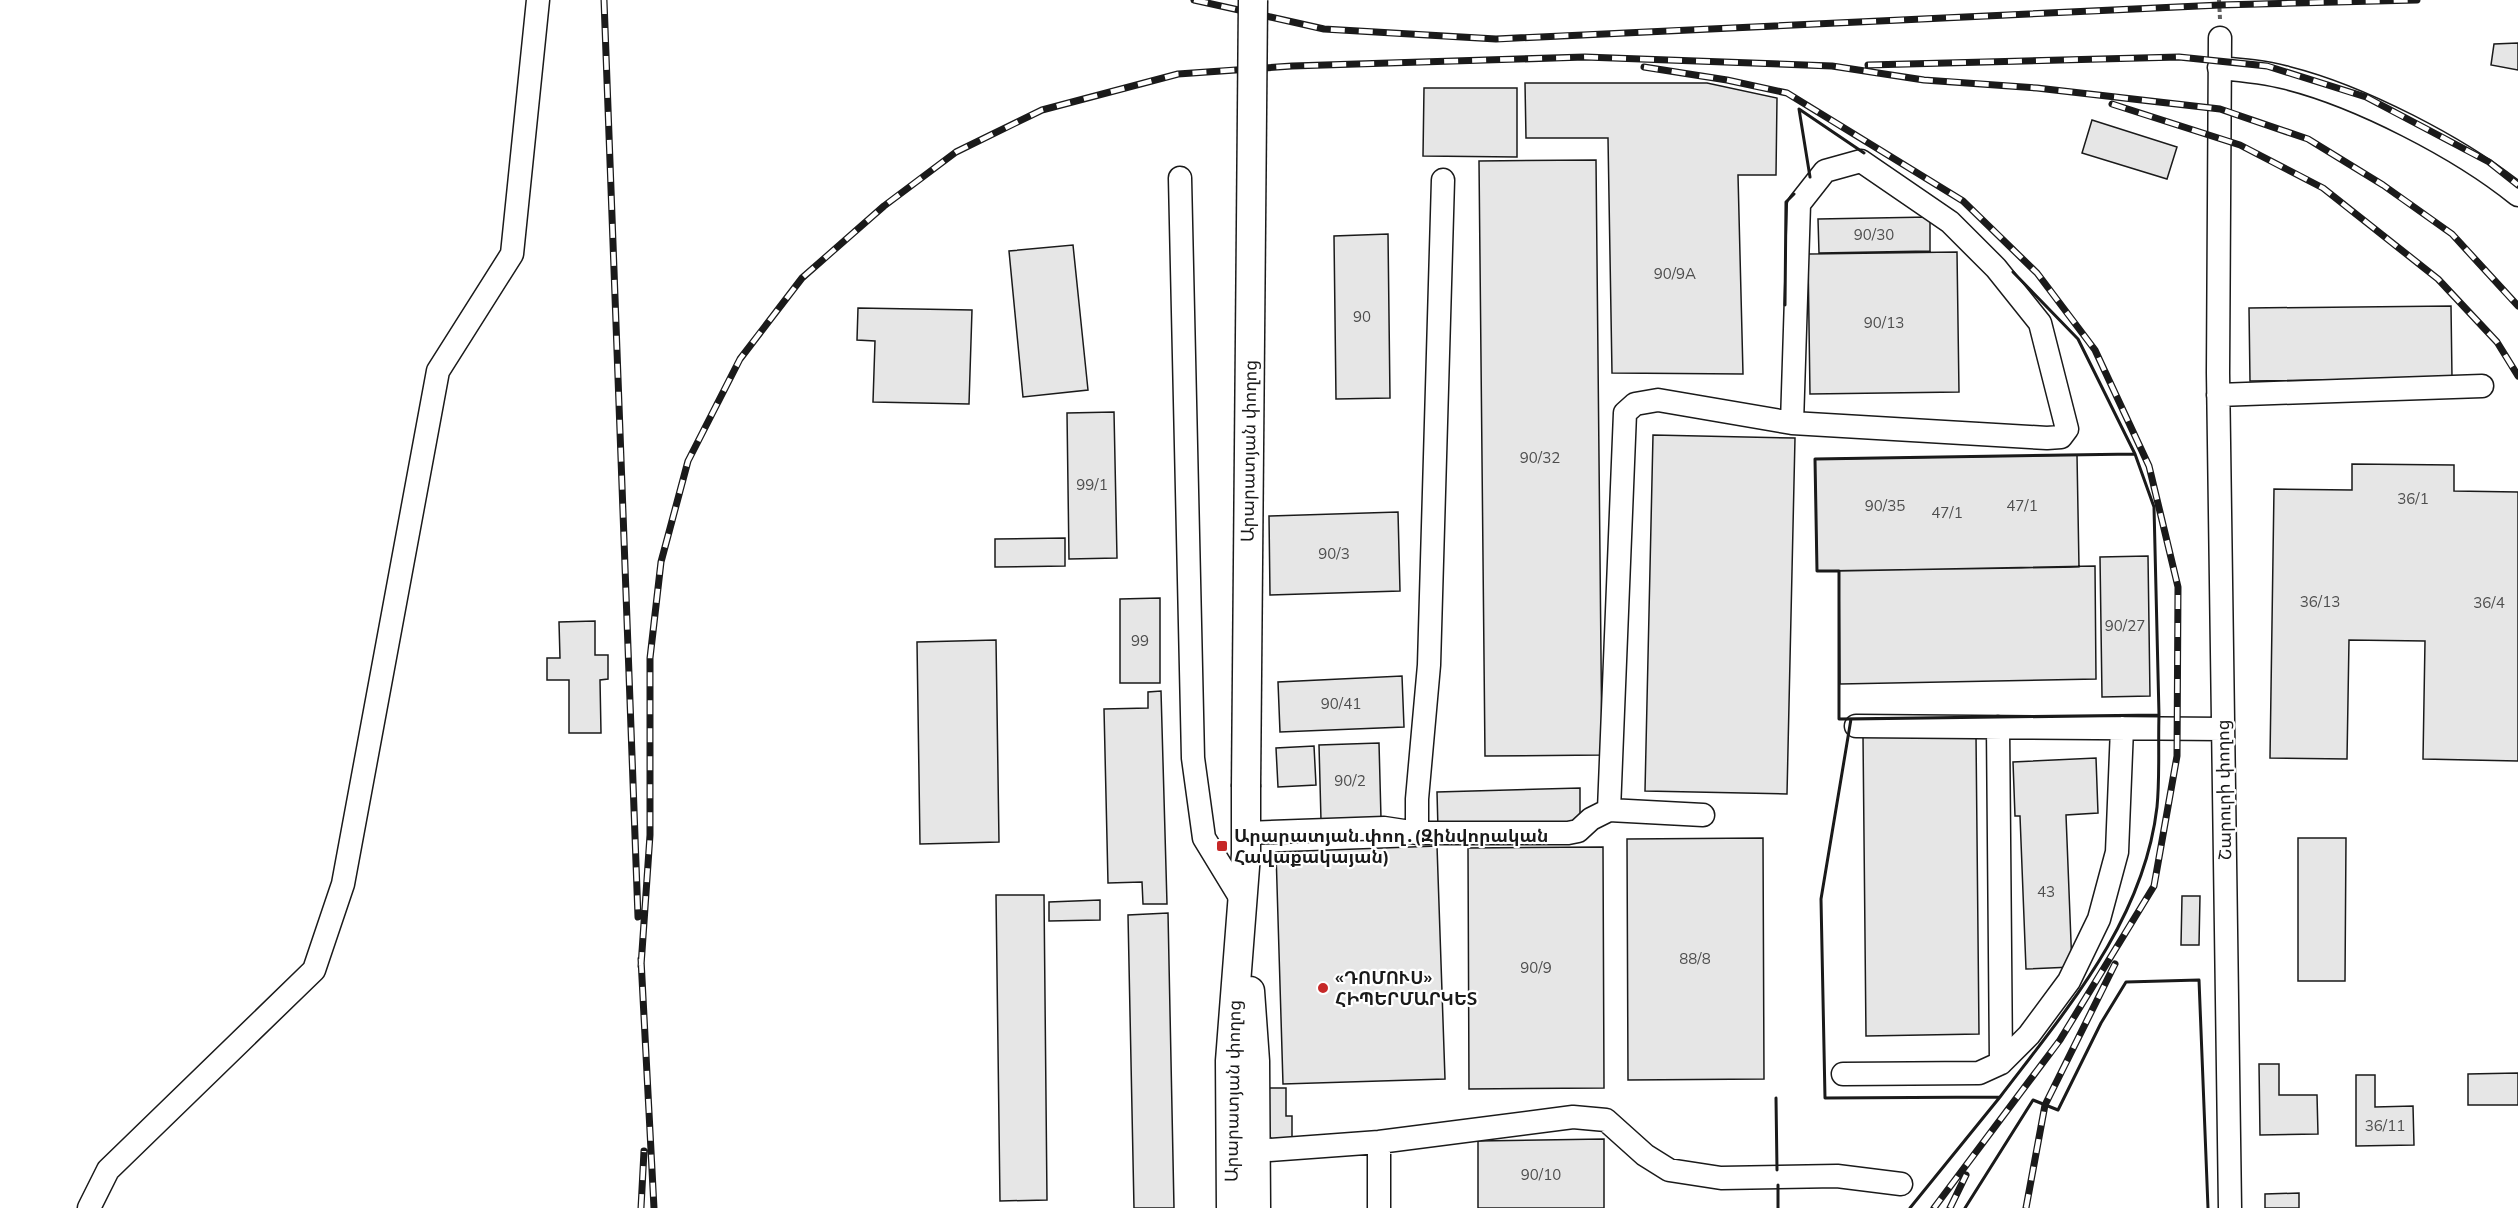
<svg xmlns="http://www.w3.org/2000/svg" width="2518" height="1208" font-family="Mulish,'Noto Sans Armenian',sans-serif">
<style>
.building{fill:#e6e6e6;stroke:#1a1a1a;stroke-width:1.5}
.lines{fill:none;stroke-linecap:round;stroke-linejoin:round}
.minor-casing{stroke:#1a1a1a;stroke-width:25}
.major-casing{stroke:#1a1a1a;stroke-width:31}
.path{stroke:#5f5f5f;stroke-width:4;stroke-dasharray:4.5 3;stroke-linecap:butt}
.minor{stroke:#fff;stroke-width:22}
.major{stroke:#fff;stroke-width:28}
.rail-casing{stroke:#1a1a1a;stroke-width:7}
.rail{stroke:#fff;stroke-width:4.5;stroke-dasharray:14;stroke-linecap:butt}
.major-bridge-casing{stroke:#1a1a1a;stroke-width:31;stroke-linecap:butt}
.major-bridge{stroke:#fff;stroke-width:28}
.wall{stroke:#1a1a1a;stroke-width:3}
.poi-dot{fill:#c62828;stroke:#fff;stroke-width:2}
.labels{text-anchor:middle;stroke-width:4.5;stroke-linejoin:round;paint-order:stroke}
.number-label{font-size:15px;fill:#4d4d4d}
.street-label{font-size:18px;fill:#1a1a1a;stroke:#fff}
.poi-label{font-size:18px;font-weight:bold;fill:#1a1a1a;stroke:#fff;text-anchor:start}
</style>
<rect width="100%" height="100%" fill="#fff"/>
<path class="building" d="M2518,43V70L2491,65L2494,44Z
M1525,83H1707L1777,98L1776,175H1738L1743,374L1612,373L1608,138H1526Z
M1424,88H1517V157L1423,156Z
M2092,120L2177,147L2167,179L2082,153Z
M1596,160L1602,755L1485,756L1479,161Z
M1930,217V251L1819,253L1818,219Z
M1388,234L1390,398L1336,399L1334,236Z
M1073,245L1088,390L1023,397L1009,251Z
M1957,252L1959,392L1810,394L1808,254Z
M2451,306L2452,378L2250,381L2249,308Z
M858,308L972,310L969,404L873,402L875,341L857,340Z
M1114,412L1117,558L1069,559L1067,413Z
M1653,435L1795,438L1787,794L1645,791Z
M2077,455L2079,567L1817,571L1815,459Z
M2352,464L2454,465V491L2518,492V761L2423,759L2425,641L2349,640L2347,759L2270,758L2274,489L2352,490Z
M1398,512L1400,591L1270,595L1269,516Z
M1065,538V566L995,567V539Z
M2148,556L2150,696L2102,697L2100,557Z
M2095,566L2096,679L1840,684L1839,571Z
M1160,598V683H1120V599Z
M595,621V655H608V679L600,680L601,733H569V680H547V658H560L559,622Z
M996,640L999,842L920,844L917,642Z
M1402,676L1404,727L1280,732L1278,682Z
M1161,691L1167,904H1143L1142,882L1108,883L1104,709L1148,708V692Z
M1976,735L1979,1034L1866,1036L1863,736Z
M1379,743L1381,818L1321,820L1319,745Z
M1314,746L1316,785L1278,787L1276,748Z
M2096,758L2098,813L2066,815L2072,967L2026,969L2020,816H2015L2013,762Z
M1580,788V825L1438,829L1437,792Z
M1763,838L1764,1079L1628,1080L1627,839Z
M2298,838H2346L2345,981H2298Z
M1437,846L1445,1079L1283,1084L1276,852Z
M1603,847L1604,1088L1469,1089L1468,848Z
M996,895H1044L1047,1200L1000,1201Z
M2182,896H2200L2199,945H2181Z
M1100,900V920L1049,921V902Z
M1168,913L1174,1208H1134L1128,915Z
M2259,1064H2279V1095H2317L2318,1134L2260,1135Z
M2518,1073V1105H2468V1074Z
M2356,1075H2375V1107L2413,1106L2414,1145L2356,1146Z
M1262,1088H1286V1116H1292V1141H1275L1262,1131Z
M1604,1139V1208H1478V1141Z
M2299,1193V1208H2265V1194Z"/>
<g class="lines">
<defs>
<path id="minor" d="M2220,38L2218,373L2230,1208
M2219,68C2242,70 2265,72 2287,78C2359,96 2460,148 2518,195
M1180,178L1193,758L1204,838L1243,902
M2218,395L2482,386
M1856,726L2223,729
M1998,727L2001,1063
M1609,810L1625,413L1635,404L1658,400L1792,423L2047,438L2061,437L2067,429L2040,323L1996,268L1950,222L1861,161L1825,171L1799,204L1792,423
M1246,833L1384,828L1417,833V799L1429,665L1443,180
M1417,833H1568L1578,831L1591,819L1609,810L1703,815
M1843,1074L1979,1073L2001,1063L2029,1035L2069,981L2099,919L2117,852L2122,728
M1256,1151L1379,1142L1573,1117L1606,1120L1645,1155L1669,1170L1721,1178L1837,1176L1901,1184
M89,1208L108,1170L314,970L343,884L438,371L512,254L538,0
M1379,1208V1142"/>
<path id="major" d="M1250,991L1255,1061L1256,1208
M1231,1208L1230,1061L1246,854V787"/>
</defs>
<use href="#minor" class="minor-casing"/>
<use href="#major" class="major-casing"/>
<path class="path" d="M2219,0L2220,19"/>
<use href="#minor" class="minor"/>
<use href="#major" class="major"/>
<defs>
<path id="rail" d="M604,0L638,917
M1194,0L1324,29L1496,39L2220,5L2417,0
M1868,65L2179,57L2267,66L2366,97L2489,162L2518,185
M1644,67L1727,80L1787,93L1963,201L2037,273L2095,350L2149,466L2178,587L2177,756L2154,886L2060,1040L1934,1208
M2112,104L2240,145L2323,188L2438,279L2497,342L2518,376
M641,959L654,1208
M641,966L650,835V658L661,562L688,461L740,359L802,278L884,206L956,152L1042,110L1178,74L1292,66L1585,57L1832,66L1924,80L2037,88L2220,109L2308,139L2383,185L2452,234L2518,306
M641,1208L644,1151
M1950,1208L1966,1175
M2026,1208L2045,1105L2115,964"/>
</defs>
<use href="#rail" class="rail-casing"/>
<use href="#rail" class="rail"/>
<defs>
<path id="major-bridge" d="M1246,787L1253,0"/>
</defs>
<use href="#major-bridge" class="major-bridge-casing"/>
<use href="#major-bridge" class="major-bridge"/>
<path class="wall" d="M1810,177L1799,109L1864,153
M2013,272L2078,339L2135,454
M1785,305L1786,202L1794,194
M2135,454L2154,507L2159,715L1839,719V571H1817L1815,459Z
M2159,715C2158,745 2160,777 2157,807C2144,920 2067,1009 2000,1097L1825,1098L1821,899L1851,719Z
M1776,1098L1777,1170
M1778,1185V1208
M1910,1208L2000,1097
M1965,1208L2033,1100L2058,1110L2101,1023L2126,982L2199,980L2208,1208"/>
</g>
<g class="poi-dot">
<rect x="1216" y="840" width="12" height="12" rx="3"/>
<circle cx="1323" cy="988" r="6"/>
</g>
<g class="labels">
<g class="number-label">
<text x="1874" y="240">90/30</text>
<text x="1675" y="279">90/9A</text>
<text x="1362" y="322">90</text>
<text x="1884" y="328">90/13</text>
<text x="1540" y="463">90/32</text>
<text x="1092" y="490">99/1</text>
<text x="2413" y="504">36/1</text>
<text x="1885" y="511">90/35</text>
<text x="2022" y="511">47/1</text>
<text x="1947" y="518">47/1</text>
<text x="1334" y="559">90/3</text>
<text x="2320" y="607">36/13</text>
<text x="2489" y="608">36/4</text>
<text x="2125" y="631">90/27</text>
<text x="1140" y="646">99</text>
<text x="1341" y="709">90/41</text>
<text x="1350" y="786">90/2</text>
<text x="2046" y="897">43</text>
<text x="1695" y="964">88/8</text>
<text x="1536" y="973">90/9</text>
<text x="2385" y="1131">36/11</text>
<text x="1541" y="1180">90/10</text>
</g>
<g class="street-label">
<text transform="translate(1249 451) rotate(-89)" y="6">Արարատյան փողոց</text>
<text transform="translate(2224 790) rotate(-91)" y="6">Շարուրի փողոց</text>
<text transform="translate(1233 1091) rotate(-89)" y="6">Արարատյան փողոց</text>
</g>
<g class="poi-label">
<text x="1234" y="842">Արարատյան փող․(Զինվորական<tspan x="1234" dy="21">Հավաքակայան)</tspan></text>
<text x="1335" y="984">«ԴՈՄՈՒՍ»<tspan x="1335" dy="21">ՀԻՊԵՐՄԱՐԿԵՏ</tspan></text>
</g>
</g>
</svg>
